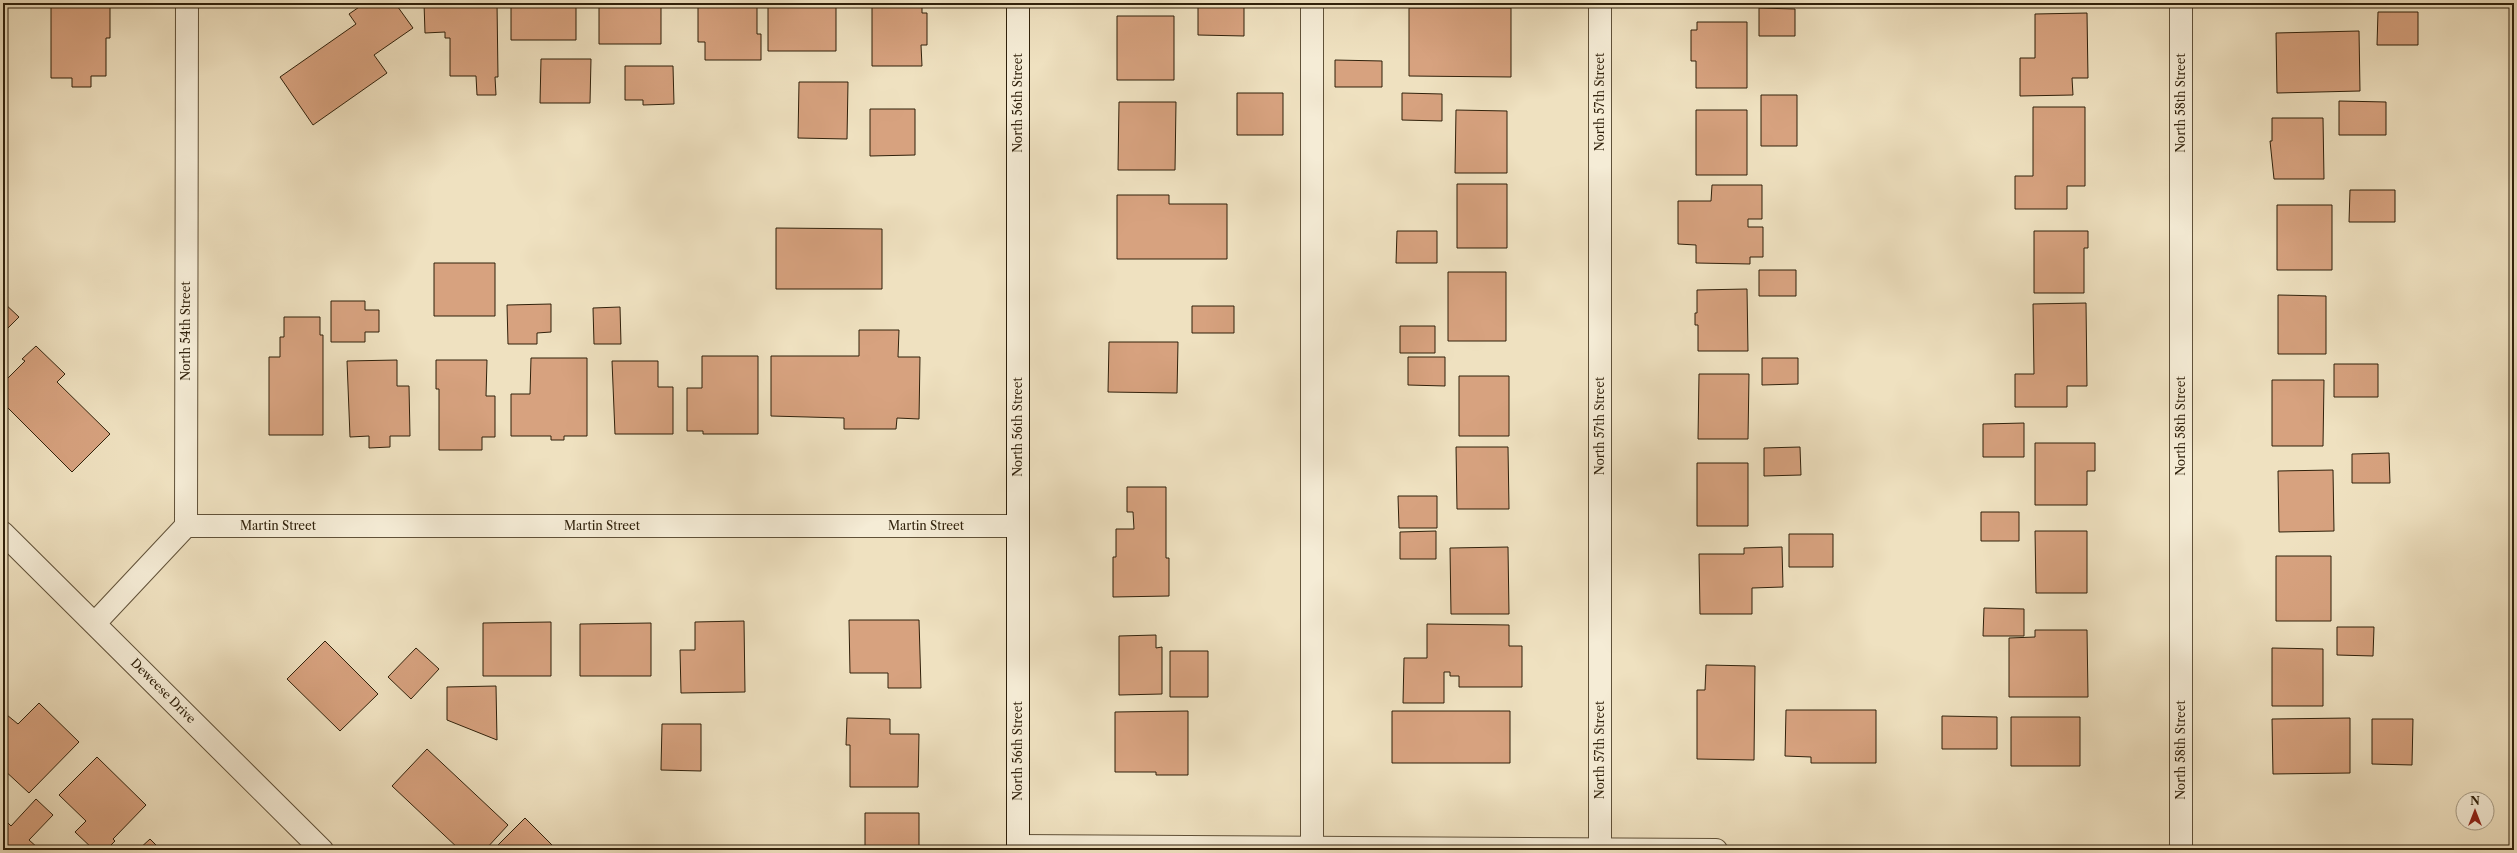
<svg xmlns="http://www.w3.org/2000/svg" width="2517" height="853" font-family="'Libre Caslon Text',serif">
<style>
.building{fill:#d7a27f;stroke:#30210b}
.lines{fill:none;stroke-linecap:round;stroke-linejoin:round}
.lane-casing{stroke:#605138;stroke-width:24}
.street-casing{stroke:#605138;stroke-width:24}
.secondary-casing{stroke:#30210b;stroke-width:24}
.lane{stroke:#f5ecd6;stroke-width:22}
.street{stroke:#f5ecd6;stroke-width:22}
.secondary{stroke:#f5ecd6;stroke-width:22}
.labels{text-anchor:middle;stroke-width:3;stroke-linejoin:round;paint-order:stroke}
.street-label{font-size:12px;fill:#30210b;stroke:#f5ecd6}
</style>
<rect width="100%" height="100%" fill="#efe1c0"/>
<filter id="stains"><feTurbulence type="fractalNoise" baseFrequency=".005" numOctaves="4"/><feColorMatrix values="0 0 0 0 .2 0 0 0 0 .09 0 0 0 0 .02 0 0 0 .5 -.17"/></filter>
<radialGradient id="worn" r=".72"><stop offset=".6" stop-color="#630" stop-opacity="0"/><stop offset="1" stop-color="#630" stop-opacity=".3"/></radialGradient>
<path class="building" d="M51,3H110V38H106V76H91V87H72V78H51Z
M365,3H395L413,28L374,55L387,73L313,125L280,77L356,24L349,14Z
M424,3H497L498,77H495L496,95H477L476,76H450V38H445V32L425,33Z
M511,3H576V40H511Z
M599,3H661V44H599Z
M698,3H757V34H761V60H705V42H698Z
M768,3H836V51H768Z
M872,3H922V13H927V45H921L922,66H872Z
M1198,3H1244V36L1198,35Z
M1917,3H1965V4H1917Z
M2276,3H2327V4H2276Z
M1409,8H1511V77L1409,76Z
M1759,8L1795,9V36H1759Z
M2378,12H2418V45H2377Z
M2087,13L2088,78H2072L2073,95L2020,96V58H2035V14Z
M1117,16H1174V80H1117Z
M1697,22H1747V88H1696V61H1691V30H1697Z
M2359,31L2360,91L2277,93L2276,33Z
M541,59H591L590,103H540Z
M1335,60L1382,61V87H1335Z
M625,66H673L674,104L643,105V100H625Z
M799,82H848L847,139L798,138Z
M1237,93H1283V135H1237Z
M1402,93L1442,94V121L1402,120Z
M1761,95H1797V146H1761Z
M2339,101L2386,102V135H2339Z
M1119,102H1176L1175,170H1118Z
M2033,107H2085V186H2067V209H2015V176H2033Z
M870,109H915V155L870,156Z
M1456,110L1507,111V173H1455Z
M1696,110H1747V175H1696Z
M2272,118H2323L2324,179H2274L2270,141H2272Z
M1457,184H1507V248H1457Z
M1712,185H1762V219H1748V227H1763V257H1750V264L1696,263V245L1678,244V201H1711Z
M2350,190H2395V222H2349Z
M1117,195H1169V204H1227V259H1117Z
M2277,205H2332V270H2277Z
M776,228L882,229V289H776Z
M1397,231H1437V263H1396Z
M2034,231H2088V248H2084V293H2034Z
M434,263H495V316H434Z
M1759,270H1796V296H1759Z
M1448,272H1506V341H1448Z
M1747,289L1748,351H1698V325H1695V313H1697V290Z
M2278,295L2326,296V354H2278Z
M331,301H365V310H379V332H365V342H331Z
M3,302L19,317L3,333Z
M2086,303L2087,386H2067V407H2015V374H2034L2033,304Z
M551,304V332L537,333V344H508L507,305Z
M1192,306H1234V333H1192Z
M620,307L621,344H594L593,308Z
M284,317H320V335H323V435H269V357H280V337H284Z
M1400,326H1435V353H1400Z
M859,330H899L898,357H920L919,419L897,418L896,429H844V418L771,416V356H859Z
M1109,342H1178L1177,393L1108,392Z
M36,346L65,374L57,382L110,434L72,472L3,403V383L25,361L22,359Z
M702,356H758V434H703V431H687V388H702Z
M1408,357H1445V386L1408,385Z
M531,358H587V436H564V440H551V436H511V394H530Z
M1762,358H1798V384L1762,385Z
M397,360V386H409L410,436H390V447L369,448V436L350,437L347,361Z
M436,360H487L486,396H495V437H482V450H439V389H436Z
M612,361H658V387H673V434H615Z
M2334,364H2378V397H2334Z
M1699,374H1749L1748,439H1698Z
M1459,376H1509V436H1459Z
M2272,380H2324L2323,446H2272Z
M2513,422H2514V444H2513Z
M2024,423V457H1983V424Z
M2035,443H2095V471H2087V505H2035Z
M1456,447H1508L1509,509H1457Z
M1800,447L1801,475L1764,476V448Z
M2389,453L2390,483H2352V454Z
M1697,463H1748V526H1697Z
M2333,470L2334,531L2279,532L2278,471Z
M1127,487H1166V558H1169V596L1113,597V557H1116V529H1134L1133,512H1127Z
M1398,496H1437V528H1399Z
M1981,512H2019V541H1981Z
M1436,531V559H1400V532Z
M2035,531H2087V593H2036Z
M1789,534H1833V567H1789Z
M1508,547L1509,614H1451L1450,548Z
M1782,547L1783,587L1752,588V614H1700L1699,554H1744V548Z
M2276,556H2331V621H2276Z
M1984,608L2024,609V636H1983Z
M849,620H919L921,688H888V673H850Z
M744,621L745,692L681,693L680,650H695V622Z
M551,622V676H483V623Z
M651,623V676H580V624Z
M1427,624L1509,625V646H1522V687H1459V676H1450V672H1444V703H1403L1404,658H1427Z
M2337,627H2374L2373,656L2337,655Z
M2035,630H2087L2088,697H2009V638L2035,637Z
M1156,635V648L1162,647V694L1119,695V636Z
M325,641L378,694L340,731L287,679Z
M416,648L439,669L411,699L388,677Z
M2272,648L2323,649V706H2272Z
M1170,651H1208V697H1170Z
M1706,665L1755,666L1754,760L1697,759V690H1705Z
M496,686L497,740L447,720V687Z
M39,703L79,742L29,793L3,769V719L7,715L18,724Z
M1786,710H1876V763H1811V757L1785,756Z
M1188,711V775H1156V772H1115V712Z
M1392,711H1510V763H1392Z
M1942,716L1997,717V749H1942Z
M2011,717H2080V766H2011Z
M847,718L890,719V734H919L918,787H850V745H846Z
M2350,718V773L2273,774L2272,719Z
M2372,719H2413L2412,765L2372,764Z
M662,724H701V771L661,770Z
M427,749L508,825L485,850H460L392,786Z
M97,757L146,805L113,839L115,841L106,850H94L75,832L86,821L59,795Z
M36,799L53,815L29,840L38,848L3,850V829L8,823L11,826Z
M865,813H919V850H865Z
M525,818L557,850H493Z
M150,839L161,850H138Z"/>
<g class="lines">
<defs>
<path id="lane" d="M1312,3V848"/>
<path id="street" d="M1600,3V849
M2181,3V850
M186,526H1018
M3,533L322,850
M95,623L186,526L187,3
M1018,846L1716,850"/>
<path id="secondary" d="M1018,850V3"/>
</defs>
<use href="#lane" class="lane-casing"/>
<use href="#street" class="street-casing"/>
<use href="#secondary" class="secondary-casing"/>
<use href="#lane" class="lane"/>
<use href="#street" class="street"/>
<use href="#secondary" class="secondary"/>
</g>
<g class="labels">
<g class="street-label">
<text transform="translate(1600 102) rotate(-90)" y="4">North 57th Street</text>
<text transform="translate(1018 103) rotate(-90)" y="4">North 56th Street</text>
<text transform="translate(2181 103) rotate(-90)" y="4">North 58th Street</text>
<text transform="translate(186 331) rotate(-90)" y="4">North 54th Street</text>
<text transform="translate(1600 426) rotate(-90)" y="4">North 57th Street</text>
<text transform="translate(2181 426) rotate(-90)" y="4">North 58th Street</text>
<text transform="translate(1018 427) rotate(-90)" y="4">North 56th Street</text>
<text x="278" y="530">Martin Street</text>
<text x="602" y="530">Martin Street</text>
<text x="926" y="530">Martin Street</text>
<text transform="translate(163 691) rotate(45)" y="4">Deweese Drive</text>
<text transform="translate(1600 750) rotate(-90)" y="4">North 57th Street</text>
<text transform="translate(2181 750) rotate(-90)" y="4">North 58th Street</text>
<text transform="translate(1018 751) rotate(-90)" y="4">North 56th Street</text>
</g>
</g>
<rect width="2517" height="853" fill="none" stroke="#efe1c0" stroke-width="16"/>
<rect x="4" y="4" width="2509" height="845" fill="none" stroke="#30210b" stroke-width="2"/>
<rect x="8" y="8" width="2501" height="837" fill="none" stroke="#30210b"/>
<g transform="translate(2475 811)"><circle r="19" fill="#f5ecd6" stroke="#a69b85"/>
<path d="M0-3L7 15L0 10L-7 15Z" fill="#8f2418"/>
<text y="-6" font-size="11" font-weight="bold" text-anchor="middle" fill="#30210b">N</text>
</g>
<rect width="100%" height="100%" filter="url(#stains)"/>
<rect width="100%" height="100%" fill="url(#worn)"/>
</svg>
